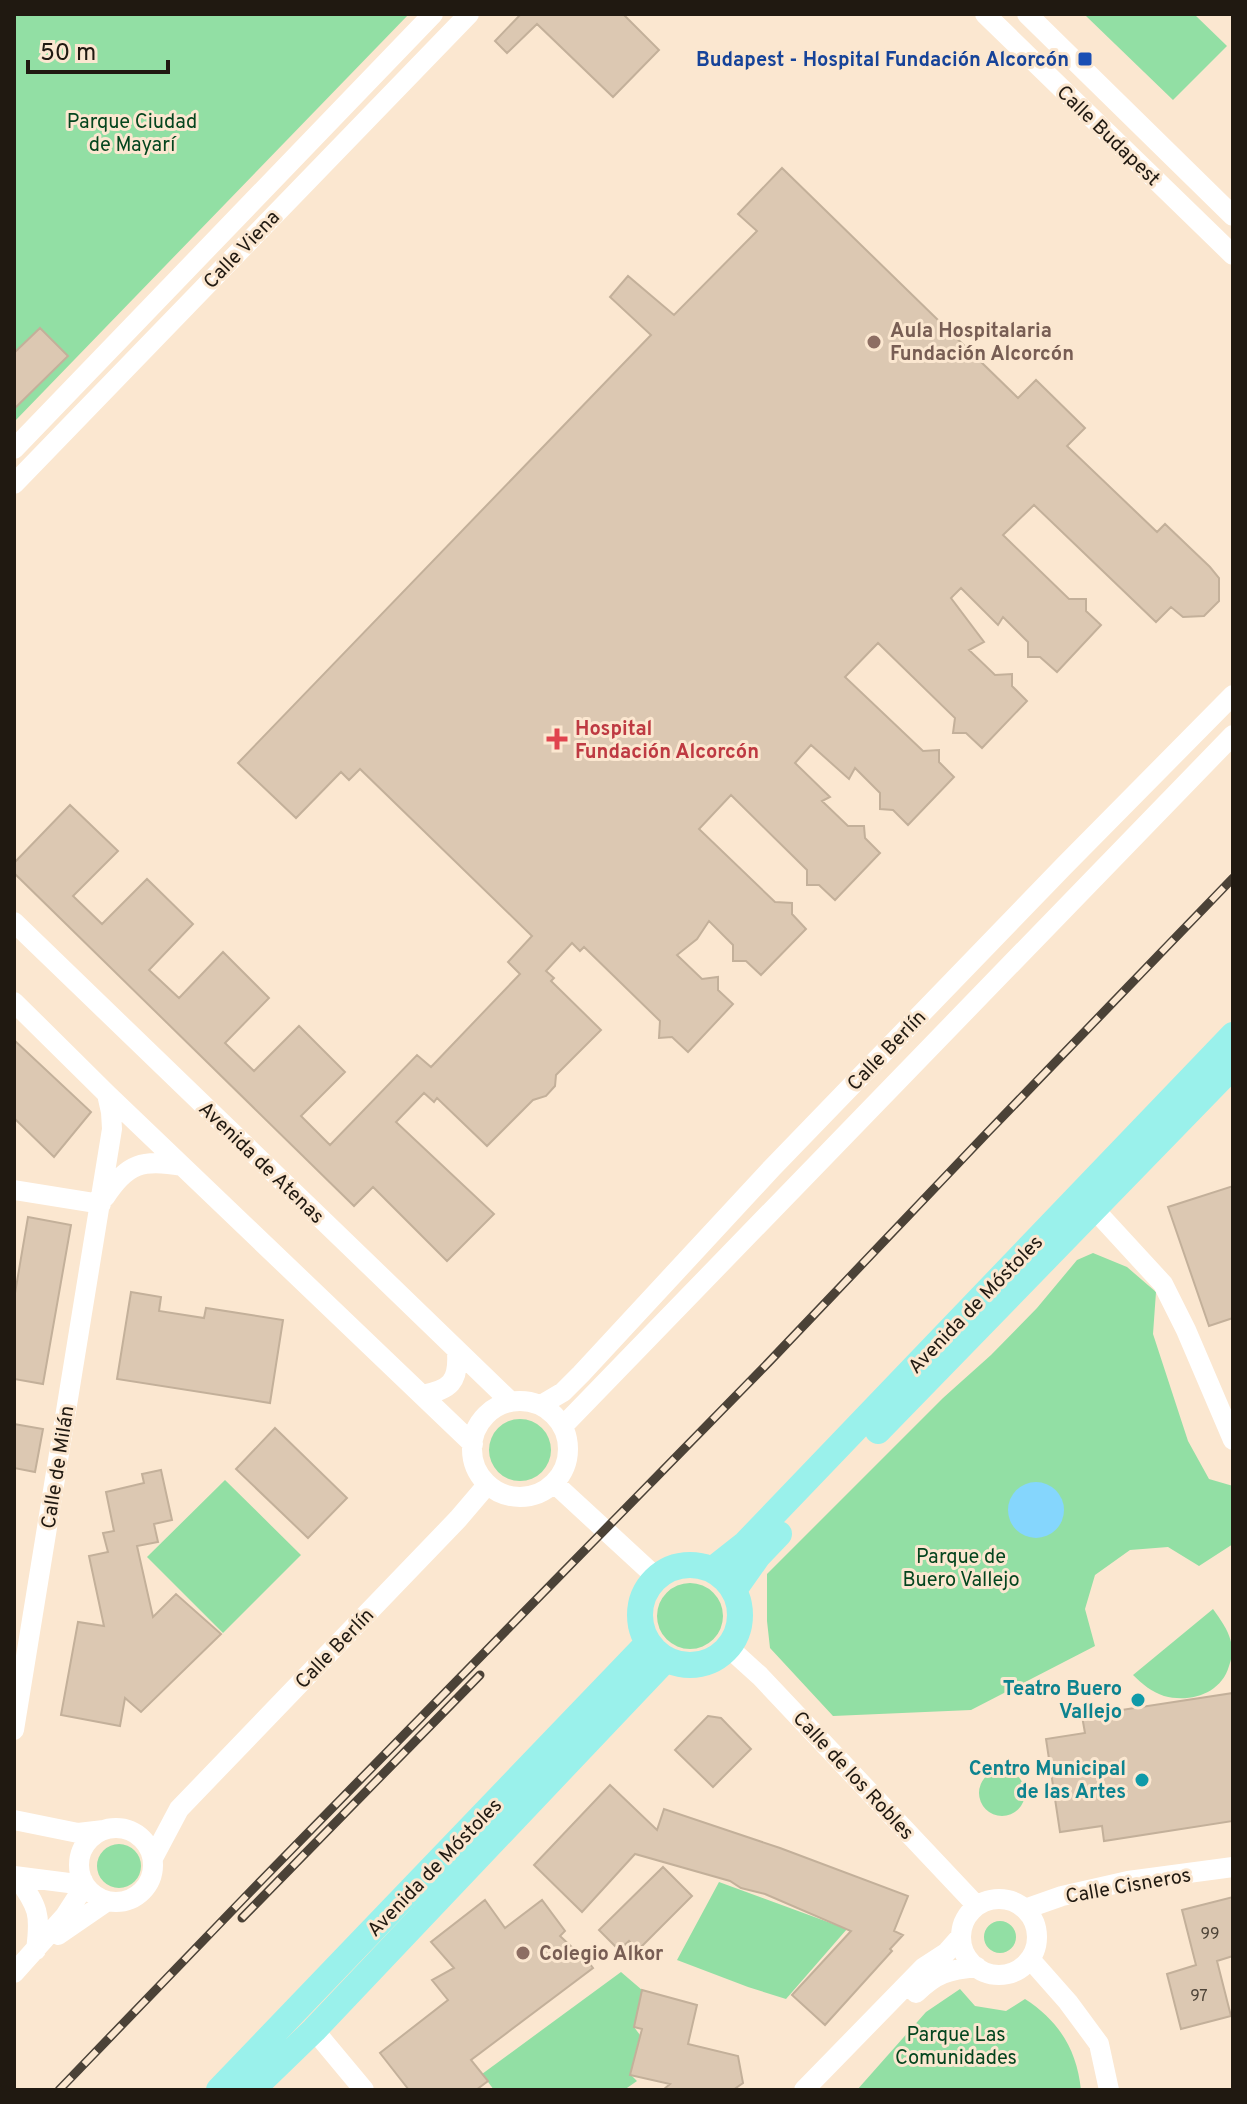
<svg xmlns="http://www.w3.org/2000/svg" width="1247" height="2104" font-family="Overpass,sans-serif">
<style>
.green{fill:#92dfa4}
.water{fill:#85d6fd}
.building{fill:#dcc8b2;stroke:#c3b09a;stroke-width:2}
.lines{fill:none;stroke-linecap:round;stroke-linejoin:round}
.minor{stroke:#fff;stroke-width:20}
.major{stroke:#9af1eb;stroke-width:26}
.rail-casing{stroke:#4b4237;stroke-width:9}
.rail{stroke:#fbe7d0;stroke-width:6;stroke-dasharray:18;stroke-linecap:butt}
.transit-dot{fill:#1a4fb4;stroke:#fbe7d0;stroke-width:3}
.education-dot{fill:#8d6e63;stroke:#fbe7d0;stroke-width:3}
.health-dot{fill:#e0444e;stroke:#fbe7d0;stroke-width:3}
.culture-dot{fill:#0f9aa8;stroke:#fbe7d0;stroke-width:3}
.labels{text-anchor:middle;stroke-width:6;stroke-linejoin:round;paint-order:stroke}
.number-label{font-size:16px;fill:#4f4539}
.transit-label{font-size:20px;font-weight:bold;fill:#164399;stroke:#fbe7d0;text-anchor:end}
.park-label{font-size:20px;fill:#04451e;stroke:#fbe7d0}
.street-label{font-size:20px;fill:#201911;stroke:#fbe7d0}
.education-label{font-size:20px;font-weight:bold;fill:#785e54;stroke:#fbe7d0;text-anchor:start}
.health-label{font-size:20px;font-weight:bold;fill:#be3a42;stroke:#fbe7d0;text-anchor:start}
.culture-label{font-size:20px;font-weight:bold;fill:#0d838f;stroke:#fbe7d0;text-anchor:end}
</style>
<rect width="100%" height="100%" fill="#fbe7d0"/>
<path class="green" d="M14,14H409L14,422Z
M1087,14H1194L1227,46L1173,100L1086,16Z
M1093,1253L1127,1267L1156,1292L1153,1334L1188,1441L1209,1479L1233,1486V1544L1199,1566L1168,1547L1130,1550L1095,1575L1085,1609L1095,1646L971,1710L833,1716L770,1648L767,1621V1574L943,1398L991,1355L1037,1308L1077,1260Z
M489 1450a31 31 0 1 1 62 0a31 31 0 1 1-62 0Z
M225,1480L301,1555L223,1633L147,1557Z
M657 1616a33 33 0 1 1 66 0a33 33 0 1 1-66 0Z
M1213,1609C1220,1619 1228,1629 1231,1642C1233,1650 1232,1658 1229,1666C1221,1694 1190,1703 1164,1696C1152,1692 1142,1684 1133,1675Z
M979 1793a23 23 0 1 1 46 0a23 23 0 1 1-46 0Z
M97 1866a22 22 0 1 1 44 0a22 22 0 1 1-44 0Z
M719,1882L847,1929L786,1999L748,1987L677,1960Z
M984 1937a16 16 0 1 1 32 0a16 16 0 1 1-32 0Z
M621,1972L642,1990L634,2027L640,2035L630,2074L637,2081L624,2090H494L482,2074Z
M960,1989L975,2006L1006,2011L1025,1999C1059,2021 1077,2050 1081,2090H857L926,2012Z"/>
<path class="water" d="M1008 1510a28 28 0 1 1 56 0a28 28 0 1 1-56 0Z"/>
<path class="building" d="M521,14H623L659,50L613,97L537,24L507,53L495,41Z
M782,168L1018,398L1036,380L1085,428L1067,446L1157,532L1165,524L1210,567L1219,578V601L1204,616L1183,617L1171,607L1156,622L1034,505L1003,535L1069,599H1086V611L1101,625L1057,672L1040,657H1028V642L1003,617L998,625L961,588L951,598L984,642L969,650L995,675L1012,674V686L1027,701L982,748L966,733H953L955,718L878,643L845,677L923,751L939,750V762L954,777L908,825L893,810L880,809V793L855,768L849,779L811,745L795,763L830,797L822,801L848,826H864L865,838L880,853L835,900L819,885H807V870L731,795L699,829L775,902L792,903V914L806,929L761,975L746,961H733V945L709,921L697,939L677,955L702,979L718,977V990L733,1004L688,1052L672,1037L659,1038L660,1021L584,947L580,951L572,943L546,971L554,978L551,981L601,1030L556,1075L555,1086L546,1096L533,1100L487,1146L437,1098L434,1102L424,1093L396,1122L494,1214L447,1261L373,1187L354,1206L14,873V863L70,805L118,851L73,896L102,924L147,879L193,924L149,970L179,998L223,952L269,998L225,1043L254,1071L299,1026L345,1072L301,1116L330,1145L417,1055L431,1067L520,974L508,962L532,936L360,769L349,780L341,772L296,818L238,763L651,335L610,297L628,276L674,315L757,231L738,214Z
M40,328L68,356L14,409V353Z
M14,1040L91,1112L54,1157L14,1118Z
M1233,1186V1318L1209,1326L1168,1207Z
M28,1217L71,1225L43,1384L14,1379V1299Z
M131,1292L161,1297L159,1311L204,1318L206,1308L283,1320L270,1403L117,1379Z
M14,1424L43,1429L35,1472L14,1468Z
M275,1428L347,1498L308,1538L236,1469Z
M161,1470L172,1520L154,1524L158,1542L137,1546L153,1617L176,1594L221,1634L141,1712L125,1698L120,1726L61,1715L78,1622L104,1626L89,1556L108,1552L103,1533L114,1531L106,1492L144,1483L142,1474Z
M1233,1693V1821L1104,1841L1102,1826L1060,1832L1046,1739L1085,1733L1082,1716Z
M708,1716L721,1718L751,1749L713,1787L675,1750Z
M610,1785L657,1830L664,1809L780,1848L908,1896L894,1931L903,1935L890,1949L892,1951L825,2025L792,1995L851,1931L765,1894L741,1888L730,1881L635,1854L582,1912L534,1865Z
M663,1867L692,1896L638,1950L629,1941L619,1950L599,1930Z
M1233,1897V1956L1217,1961L1231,2016L1181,2029L1167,1974L1196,1965L1182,1910Z
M485,1900L505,1928L542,1900L565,1931L560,1936L577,1952L579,1950L593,1968L471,2060L488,2081L476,2090H409L380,2053L448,2000L432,1980L454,1968L431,1942Z
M642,1990L697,2005L688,2044L738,2056L743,2083L733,2090H663L670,2084L630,2075L642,2029L634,2027Z"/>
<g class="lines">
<path class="minor" d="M985,14L1233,255
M1027,14L1233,216
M14,449L433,14
M14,484L469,14
M14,922L511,1402
M14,1002L107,1094L473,1444
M14,1190L101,1204
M105,1197C127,1163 143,1159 182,1166
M1094,1209L1163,1284L1186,1330L1233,1440
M422,1395C450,1390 459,1382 457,1352
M472 1449a48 48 0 1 1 96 0a48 48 0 1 1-96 0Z
M541,1405L563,1392L581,1374L772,1168L1065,865L1233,695
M563,1426L1233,735
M554,1483L656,1577
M728,1647L760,1676L977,1906
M14,1730L112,1129L111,1112L107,1094
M14,1820L78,1833L104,1830
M79 1865a37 37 0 1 1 74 0a37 37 0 1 1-74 0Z
M153,1858L179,1809L458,1519L487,1485
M14,1876L69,1883L83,1881
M17,1877C38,1908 41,1912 36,1950
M961 1937a38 38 0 1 1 76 0a38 38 0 1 1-76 0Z
M1025,1909L1062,1896L1128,1881L1233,1867
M58,1935L106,1902
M1030,1959L1068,2002L1099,2044L1109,2090
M14,1973L65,1916L85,1885
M916,1993C936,1973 948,1970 977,1967
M314,2030L364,2090
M804,2090L923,1968L946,1953L961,1936"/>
<path class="major" d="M878,1431L1233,1066
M640 1615a50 50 0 1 1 100 0a50 50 0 1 1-100 0Z
M712,1570L745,1544L1233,1035
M734,1590L758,1556L779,1534
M219,2090L648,1643
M252,2090L314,2030L666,1659"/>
<defs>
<path id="rail" d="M242,1918L480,1675
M59,2090L251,1891L768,1363L986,1134L1233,878"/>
</defs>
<use href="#rail" class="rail-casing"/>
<use href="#rail" class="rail"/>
</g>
<rect class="transit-dot" x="1077" y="51" width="16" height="16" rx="4"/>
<g class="education-dot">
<circle cx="874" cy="342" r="8"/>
<circle cx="523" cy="1953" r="8"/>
</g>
<path class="health-dot" d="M553 727h8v8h8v8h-8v8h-8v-8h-8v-8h8z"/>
<g class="culture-dot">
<circle cx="1138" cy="1700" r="8"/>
<circle cx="1142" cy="1780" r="8"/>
</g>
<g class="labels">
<g class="number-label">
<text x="1210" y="1939">99</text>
<text x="1199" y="2001">97</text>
</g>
<g class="transit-label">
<text x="1069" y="66">Budapest - Hospital Fundación Alcorcón</text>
</g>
<g class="park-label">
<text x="132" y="128">Parque Ciudad<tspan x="132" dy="23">de Mayarí</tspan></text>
<text x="961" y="1563">Parque de<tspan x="961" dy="23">Buero Vallejo</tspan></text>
<text x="956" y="2041">Parque Las<tspan x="956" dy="23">Comunidades</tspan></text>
</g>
<g class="street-label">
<text transform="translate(1109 135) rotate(44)" y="7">Calle Budapest</text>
<text transform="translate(241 249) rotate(-46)" y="7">Calle Viena</text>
<text transform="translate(886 1050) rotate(-46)" y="7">Calle Berlín</text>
<text transform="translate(262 1162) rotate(44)" y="7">Avenida de Atenas</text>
<text transform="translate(975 1304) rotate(-46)" y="7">Avenida de Móstoles</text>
<text transform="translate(57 1467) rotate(-81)" y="7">Calle de Milán</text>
<text transform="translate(334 1648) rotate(-46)" y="7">Calle Berlín</text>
<text transform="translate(854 1775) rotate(47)" y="7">Calle de los Robles</text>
<text transform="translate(434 1867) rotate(-46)" y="7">Avenida de Móstoles</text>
<text transform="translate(1128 1885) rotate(-10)" y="7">Calle Cisneros</text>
</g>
<g class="education-label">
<text x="890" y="337">Aula Hospitalaria<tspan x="890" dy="23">Fundación Alcorcón</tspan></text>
<text x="539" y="1960">Colegio Alkor</text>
</g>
<g class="health-label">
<text x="575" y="735">Hospital<tspan x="575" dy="23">Fundación Alcorcón</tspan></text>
</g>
<g class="culture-label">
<text x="1122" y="1695">Teatro Buero<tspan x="1122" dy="23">Vallejo</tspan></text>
<text x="1126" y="1775">Centro Municipal<tspan x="1126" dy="23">de las Artes</tspan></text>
</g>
</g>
<rect width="1247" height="2104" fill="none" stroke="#201911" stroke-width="32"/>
<path d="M28 60v12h140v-12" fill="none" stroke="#201911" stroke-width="4"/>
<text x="40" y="60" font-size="24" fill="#201911" stroke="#fbe7d0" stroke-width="6" paint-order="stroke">50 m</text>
</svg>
